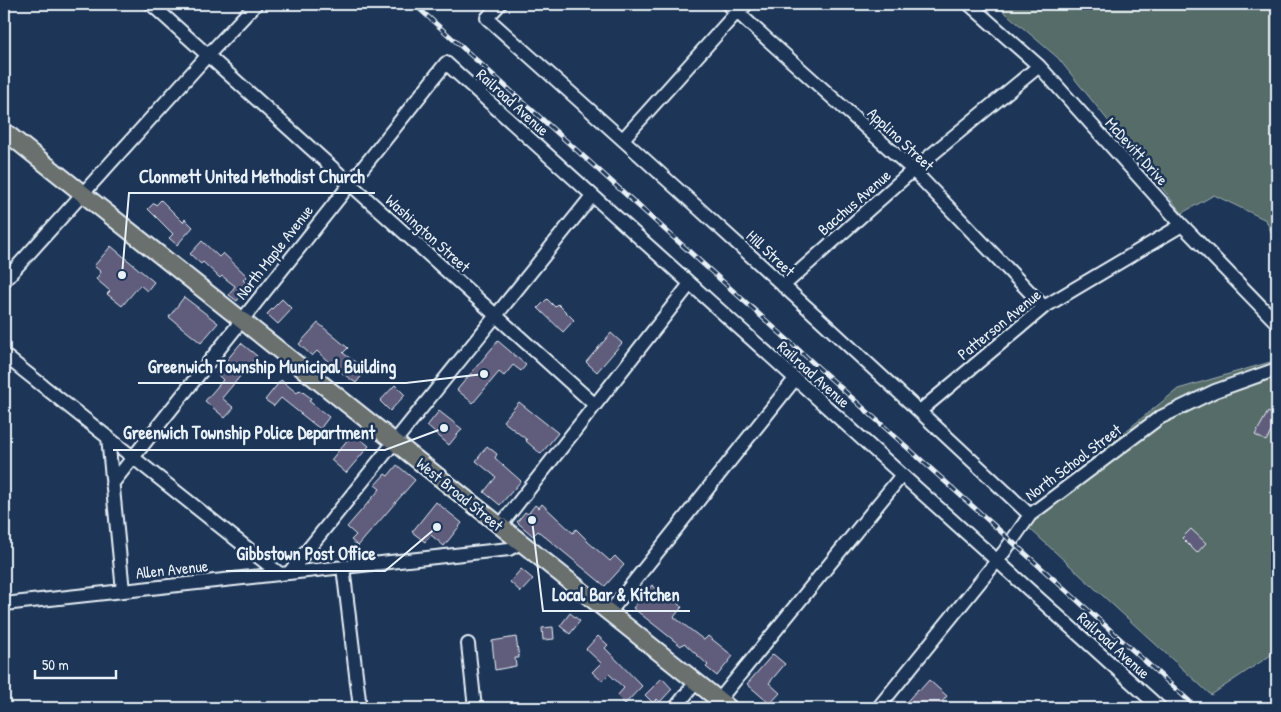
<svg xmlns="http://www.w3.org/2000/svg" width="1281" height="712" font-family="'Patrick Hand',sans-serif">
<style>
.green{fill:#566c68;stroke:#9faeb0}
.building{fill:#615d7c;stroke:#e8f1f8}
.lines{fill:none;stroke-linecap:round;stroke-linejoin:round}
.minor-casing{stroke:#e8f1f8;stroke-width:16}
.major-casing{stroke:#e8f1f8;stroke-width:20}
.minor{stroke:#1d3557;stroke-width:12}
.major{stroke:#6b706d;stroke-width:16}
.rail-casing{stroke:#e8f1f8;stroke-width:5}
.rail{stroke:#1d3557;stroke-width:3;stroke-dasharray:9;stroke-linecap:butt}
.labels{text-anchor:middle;stroke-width:5;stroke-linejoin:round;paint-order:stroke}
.street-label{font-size:16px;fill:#e8f1f8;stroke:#1d3557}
.leader{fill:none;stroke:#e8f1f8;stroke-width:2}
.callout-dot{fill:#e8f1f8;stroke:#1d3557;stroke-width:2}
.callout-label{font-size:18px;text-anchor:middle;font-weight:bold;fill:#e8f1f8;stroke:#1d3557;stroke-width:5;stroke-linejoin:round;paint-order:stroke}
</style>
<rect width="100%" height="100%" fill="#1d3557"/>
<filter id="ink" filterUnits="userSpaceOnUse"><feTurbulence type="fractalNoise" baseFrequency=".02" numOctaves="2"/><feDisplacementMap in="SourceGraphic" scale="10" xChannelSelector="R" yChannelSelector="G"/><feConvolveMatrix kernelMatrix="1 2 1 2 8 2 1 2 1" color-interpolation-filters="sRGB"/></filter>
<g filter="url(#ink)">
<path class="green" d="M995,4H1277V246L1266,220L1214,195L1182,213L1058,58Z
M1277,360V651L1211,695L1018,518L1178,389Z"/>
<path class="building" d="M161,200L183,222L185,219L193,227L177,245L169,238L173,234L148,209L154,203L156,205Z
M202,241L219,257L223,253L247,276L243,280L249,285L237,301L229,295L235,286L222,276L220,278L203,262L201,264L190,254Z
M111,246L154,282L147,291L140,285L122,306L107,294L110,291L96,279L101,272L94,266Z
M184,297L218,323L201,343L169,317Z
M282,299L292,309L278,324L267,314Z
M547,299L555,307L558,304L574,320L563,332L538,308Z
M318,323L348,348L343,353L366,370L356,383L334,367L317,351L312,356L299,344Z
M611,333L622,343L597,372L586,362Z
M498,341L526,365L521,371L513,365L504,376L499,372L473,403L457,390Z
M241,343L257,356L222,398L234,408L225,418L205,401L223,380L216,373Z
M281,380L297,393L300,390L311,398L309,401L329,417L320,429L281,398L274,406L265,400Z
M395,385L405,395L390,411L380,401Z
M519,402L558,433L541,454L526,441L527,440L503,421Z
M439,411L462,429L449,445L427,426Z
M1268,412L1277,417V421L1266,441L1255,435Z
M353,433L369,446L346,473L331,460Z
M487,446L497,454L495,458L521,481L500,505L484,492L496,477L476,461Z
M397,465L415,480L358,546L351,540L356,535L347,527L380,489L375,485L385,474L388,476Z
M436,502L462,523L444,546L431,535L425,542L412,532Z
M542,504L573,533L576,529L587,540V541L610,561L615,556L624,565L605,586L538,531L533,536L517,522L525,512L528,514L535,505L539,508Z
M1191,529L1206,543L1197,553L1182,538Z
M521,569L533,579L521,592L510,582Z
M652,585L669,599L670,597L682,607L674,617L704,640L708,636L733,656L717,676L706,667L708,665L684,643L681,646L633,608Z
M570,613L580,621L570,634L560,626Z
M553,627L554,639L543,640L542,628Z
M598,636L608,645L605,648L642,686L625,704L617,696L624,688L609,674L602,681L592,672L601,663L586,649Z
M516,637L519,658H515L516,666L495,670L492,641Z
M773,654L785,664L769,683L780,693L770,704L747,684Z
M662,678L672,689L660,702L657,699L653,703L645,695Z
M929,680L947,696L937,708H901L918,689L920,690Z"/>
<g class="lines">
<defs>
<path id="minor" d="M151,4L595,405
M500,4L487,18C670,181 851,346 1030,515
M728,4L913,170L1044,307
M969,4L1039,66L1182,225L1277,323
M623,139L737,12L747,4
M4,281L208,55L256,4
M783,286L913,170L1039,66
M4,355L280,574
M920,411L1044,307L1182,225
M108,437L123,591
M112,484L446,63L1160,708
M500,526L690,284
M343,567L360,708
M289,573L592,196
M4,604L509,549L521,543
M609,613L795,379
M468,644L475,708
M719,700L902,475
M675,708L696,682
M878,708L1004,552L1030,515L1159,418L1215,391L1277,369"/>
<path id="major" d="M4,131L729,708"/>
</defs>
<use href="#minor" class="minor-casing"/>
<use href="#major" class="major-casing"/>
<use href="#minor" class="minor"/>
<use href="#major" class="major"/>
<defs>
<path id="rail" d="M414,4L1197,708"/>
</defs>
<use href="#rail" class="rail-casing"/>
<use href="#rail" class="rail"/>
</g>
</g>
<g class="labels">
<g class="street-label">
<text transform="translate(513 102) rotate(42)" y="6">Railroad Avenue</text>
<text transform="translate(901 139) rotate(43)" y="6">Applino Street</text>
<text transform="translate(1137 151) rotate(48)" y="6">McDevitt Drive</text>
<text transform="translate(854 202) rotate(-41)" y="6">Bacchus Avenue</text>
<text transform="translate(428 233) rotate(42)" y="6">Washington Street</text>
<text transform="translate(274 252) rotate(-52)" y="6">North Maple Avenue</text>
<text transform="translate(771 253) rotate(43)" y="6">Hill Street</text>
<text transform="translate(999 324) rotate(-39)" y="6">Patterson Avenue</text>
<text transform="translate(814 374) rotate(42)" y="6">Railroad Avenue</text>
<text transform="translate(1073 462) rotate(-37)" y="6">North School Street</text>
<text transform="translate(460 494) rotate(39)" y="6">West Broad Street</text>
<text transform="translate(172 569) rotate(-6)" y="6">Allen Avenue</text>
<text transform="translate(1114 645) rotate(42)" y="6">Railroad Avenue</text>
</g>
</g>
<path class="leader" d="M122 275L129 193H375M484 374L406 383H138M444 428L385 450H113M437 527L385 571H226M532 520L543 611H690"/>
<g class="callout-dot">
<circle cx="122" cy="275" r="5"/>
<circle cx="484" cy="374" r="5"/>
<circle cx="444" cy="428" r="5"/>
<circle cx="437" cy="527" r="5"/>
<circle cx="532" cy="520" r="5"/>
</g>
<g class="callout-label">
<text x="252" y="183">Clonmett United Methodist Church</text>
<text x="272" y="373">Greenwich Township Municipal Building</text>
<text x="249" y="439">Greenwich Township Police Department</text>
<text x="306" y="560">Gibbstown Post Office</text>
<text x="616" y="601">Local Bar &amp; Kitchen</text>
</g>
<rect width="1281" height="712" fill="none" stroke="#1d3557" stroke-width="20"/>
<rect x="10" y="10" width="1261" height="692" fill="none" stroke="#e8f1f8" stroke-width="2" filter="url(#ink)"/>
<path d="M35 670v8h81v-8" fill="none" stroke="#e8f1f8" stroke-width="2.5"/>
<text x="42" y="670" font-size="15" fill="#e8f1f8" stroke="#1d3557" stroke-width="4" paint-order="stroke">50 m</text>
</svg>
